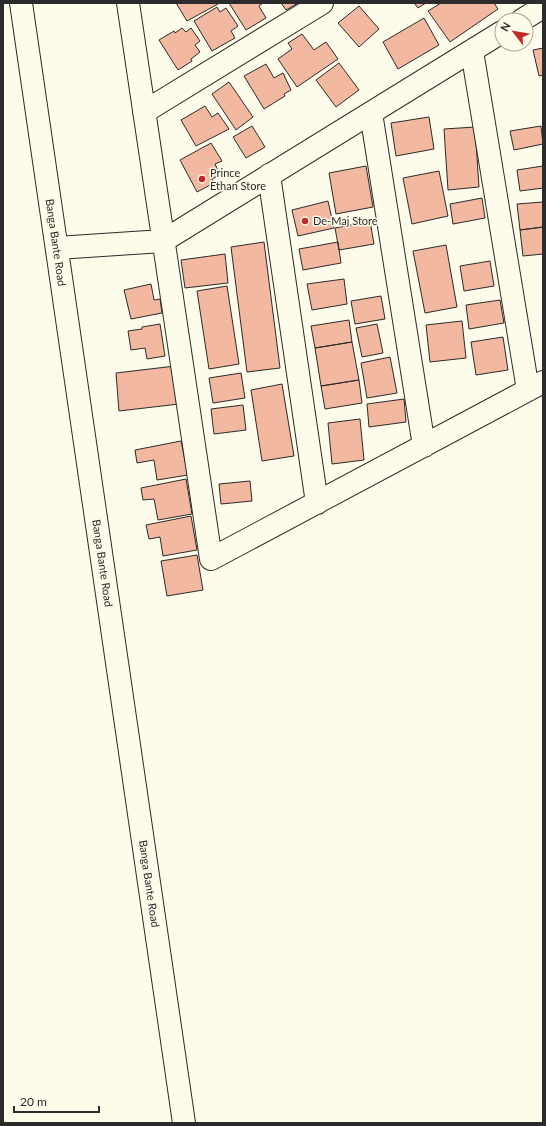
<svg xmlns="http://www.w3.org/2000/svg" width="546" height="1126" font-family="Lato,sans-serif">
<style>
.building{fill:#f2b8a0;stroke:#2b2b2b}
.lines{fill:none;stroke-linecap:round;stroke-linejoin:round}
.street-casing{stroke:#2b2b2b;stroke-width:24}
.secondary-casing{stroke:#2b2b2b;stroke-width:24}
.street{stroke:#fdfbea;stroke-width:22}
.secondary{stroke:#fdfbea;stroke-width:22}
.poi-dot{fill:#c62828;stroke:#fdfbea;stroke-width:1.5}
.labels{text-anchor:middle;stroke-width:3;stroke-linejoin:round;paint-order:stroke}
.poi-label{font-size:11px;fill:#2b2b2b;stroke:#fdfbea;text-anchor:start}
.street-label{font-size:11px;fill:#2b2b2b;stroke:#fdfbea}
</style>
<rect width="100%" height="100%" fill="#fdfbea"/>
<path class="building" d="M176,3H217L218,4L187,21Z
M229,3H263L259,6L266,18L246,30Z
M281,3H298L286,10Z
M414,3H426L418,8Z
M441,3H494L498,9L450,42L428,11Z
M359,6L379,29L359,47L338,23Z
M217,7L220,12L226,8L238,26L231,31L235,38L212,51L194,21Z
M424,18L439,45L398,69L383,42Z
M182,28L186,32L191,28L200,41L195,45L200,52L191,59L192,61L178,70L159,40L174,31L175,33Z
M302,34L314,50L326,42L338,59L297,87L278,59L292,49L288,43Z
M543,48V75L539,76L533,50Z
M339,63L359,90L336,107L316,80Z
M266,64L274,78L283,73L291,90L284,94L285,96L264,109L244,76Z
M229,82L253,117L236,130L212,94Z
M205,106L212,117L218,113L229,129L196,146L181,120Z
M429,117L434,149L396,156L391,123Z
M252,126L265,147L246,158L233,137Z
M541,126L543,144L514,150L510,131Z
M475,127L479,187L448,190L444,129Z
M211,143L222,161L215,164L220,175L212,179L214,183L197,192L180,160Z
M366,166L373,207L336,214L329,173Z
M543,166V188L520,191L517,170Z
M439,171L448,216L412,224L403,178Z
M482,198L485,218L453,224L450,204Z
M328,201L334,228L298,236L292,210Z
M543,202V227L520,230L517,204Z
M370,221L374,244L339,250L335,228Z
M543,227V254L523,256L520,230Z
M264,242L280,368L247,372L231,247Z
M338,242L341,263L303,270L299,249Z
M446,245L457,307L425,313L413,251Z
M225,254L228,283L185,288L181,260Z
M490,261L494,286L464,291L460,266Z
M344,279L347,304L312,310L307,284Z
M151,284L154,300L160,299L162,313L131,319L124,290Z
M227,286L239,364L209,369L197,291Z
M381,296L385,319L355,324L351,301Z
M500,300L504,323L469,329L466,305Z
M349,320L352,342L315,348L311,326Z
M462,321L466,358L430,362L426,325Z
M160,324L165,356L147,359L145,348L131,350L128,331L142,329V327Z
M377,324L383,353L362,357L356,328Z
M503,337L508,370L476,375L471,342Z
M352,342L359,380L321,386L315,348Z
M390,357L397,393L367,398L361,363Z
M175,366L179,404L119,411L116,373Z
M241,373L245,398L213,403L209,378Z
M359,380L362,403L325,409L321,386Z
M282,384L294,456L262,461L251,390Z
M404,399L406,422L369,427L367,404Z
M243,405L246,430L214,434L211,409Z
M360,419L364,460L332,464L328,423Z
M181,441L188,475L157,480L154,460L137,463L135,450Z
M186,479L192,514L158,520L154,499L143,500L141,488Z
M250,481L252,501L221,504L219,484Z
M191,516L197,550L163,556L160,537L149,539L146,525Z
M197,555L203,590L167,596L161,561Z"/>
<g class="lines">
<defs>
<path id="street" d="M128,3L211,559L543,382
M522,20L543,7
M472,51L528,390
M144,112L322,3
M371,113L424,446
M269,175L317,503
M57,248L163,241L502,32"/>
<g id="secondary">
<path id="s1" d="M21,3L184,1123"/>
</g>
</defs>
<use href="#street" class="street-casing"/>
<use href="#secondary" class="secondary-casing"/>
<use href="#street" class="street"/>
<use href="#secondary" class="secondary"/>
</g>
<g class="poi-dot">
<circle cx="202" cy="179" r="4"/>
<circle cx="305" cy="221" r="4"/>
</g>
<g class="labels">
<g class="poi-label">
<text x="210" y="177">Prince<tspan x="210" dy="13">Ethan Store</tspan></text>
<text x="313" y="225">De-Maj Store</text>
</g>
<g class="street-label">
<text dy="4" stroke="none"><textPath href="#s1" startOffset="242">Banga Bante Road</textPath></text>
<text dy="4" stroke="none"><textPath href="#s1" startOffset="566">Banga Bante Road</textPath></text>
<text dy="4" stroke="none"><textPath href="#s1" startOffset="890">Banga Bante Road</textPath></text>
</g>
</g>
<rect width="546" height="1126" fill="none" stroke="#2b2b2b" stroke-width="8"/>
<g transform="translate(514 32) rotate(301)"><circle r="19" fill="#fdfbea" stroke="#a9a89e"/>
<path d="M0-3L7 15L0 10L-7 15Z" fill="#c62828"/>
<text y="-6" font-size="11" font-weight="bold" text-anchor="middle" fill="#2b2b2b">N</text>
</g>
<path d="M14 1106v6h85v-6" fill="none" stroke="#2b2b2b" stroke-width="2"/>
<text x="20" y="1106" font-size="12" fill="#2b2b2b" stroke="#fdfbea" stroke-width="3" paint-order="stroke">20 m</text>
</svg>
